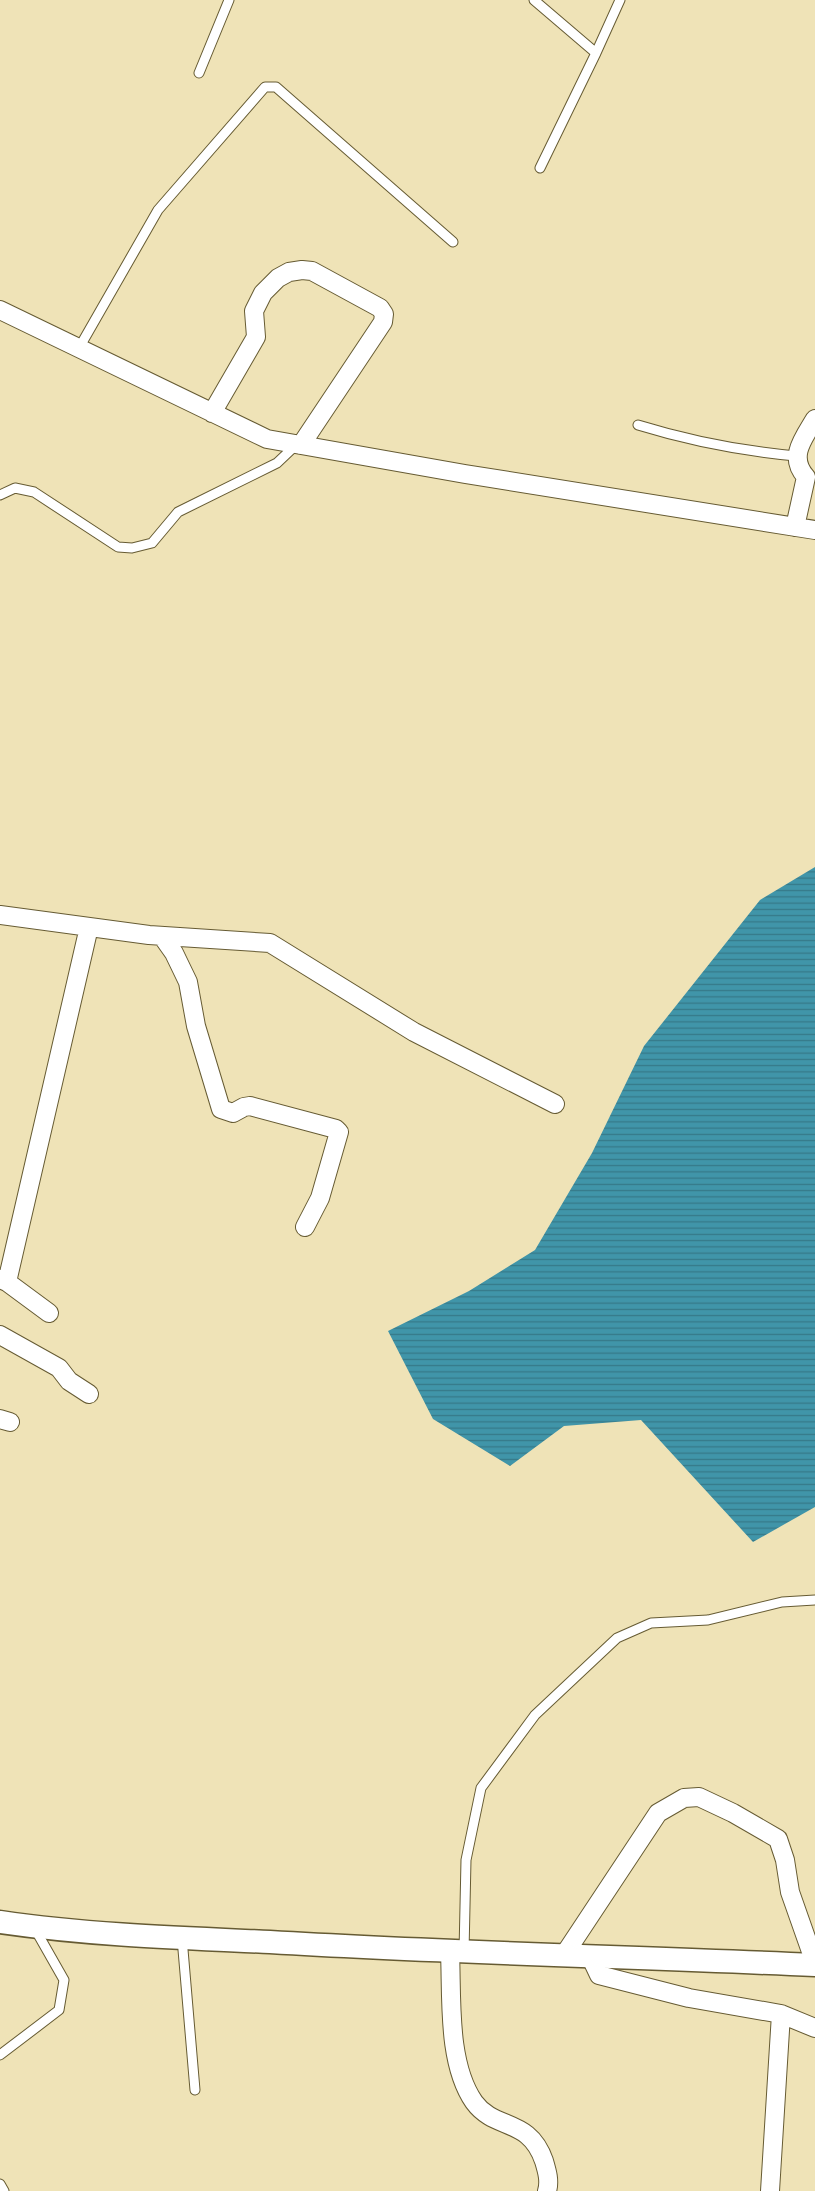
<svg xmlns="http://www.w3.org/2000/svg" width="815" height="2191" font-family="'Public Sans',sans-serif">
<style>
.water{fill:url(#water-rules)}
.lines{fill:none;stroke-linecap:round;stroke-linejoin:round}
.service-casing{stroke:#665b33;stroke-width:11}
.minor-casing{stroke:#665b33;stroke-width:20}
.tertiary-casing{stroke:#665b33;stroke-width:25}
.service{stroke:#fff;stroke-width:9}
.minor{stroke:#fff;stroke-width:18}
.tertiary{stroke:#fff;stroke-width:22}
</style>
<defs>
<pattern id="water-rules" width="6" height="5" patternUnits="userSpaceOnUse" patternTransform="scale(1.25)"><rect width="6" height="5" fill="#4095a9"/><path d="M0 2.5h6" fill="none" stroke="#367988"/></pattern>
</defs>
<rect width="100%" height="100%" fill="#efe3b7"/>
<path class="water" d="M815,867V1507L753,1542L641,1420L564,1426L510,1466L433,1419L388,1331L469,1291L535,1250L592,1153L644,1046L760,900Z"/>
<g class="lines">
<defs>
<path id="service" d="M534,0L596,53
M199,73L229,0
M540,168L596,53L620,0
M79,348L158,210L265,87H276L453,242
M638,425C690,441 742,451 796,456
M0,495L15,488L34,492L118,547L132,548L152,543L178,512L277,463L297,444
M182,1938L195,2090
M464,1952L466,1860L481,1788L535,1715L617,1638L651,1623L708,1620L782,1602L815,1600
M0,2055L59,2010L64,1980L35,1929
M0,2184L4,2191"/>
<path id="minor" d="M0,310L267,439L465,474L815,530
M212,413L256,337L254,311L263,293L278,278L289,272L302,270L312,271L380,308L384,314L383,322L301,445
M795,527L806,477C788,457 803,439 815,419
M0,915L149,935L270,943L414,1032L555,1104
M162,936L174,953L188,982L196,1026L221,1109L233,1113L244,1107L250,1106L336,1129L339,1132L320,1198L305,1227
M0,1279L7,1282L49,1313
M7,1282L89,927
M0,1335L59,1368L69,1381L89,1394
M0,1419L10,1422
M450,1952C452,1998 447,2063 474,2102C495,2131 529,2117 544,2161C547,2171 550,2181 547,2191
M564,1955L658,1813L684,1798L699,1797L733,1813L778,1839L785,1860L790,1892L815,1963
M590,1956L599,1975L689,1998L781,2014L815,2028
M770,2191L781,2014"/>
<path id="tertiary" d="M0,1922C89,1935 180,1938 270,1942C451,1953 633,1957 815,1965"/>
</defs>
<use href="#service" class="service-casing"/>
<use href="#minor" class="minor-casing"/>
<use href="#tertiary" class="tertiary-casing"/>
<use href="#service" class="service"/>
<use href="#minor" class="minor"/>
<use href="#tertiary" class="tertiary"/>
</g>
</svg>
